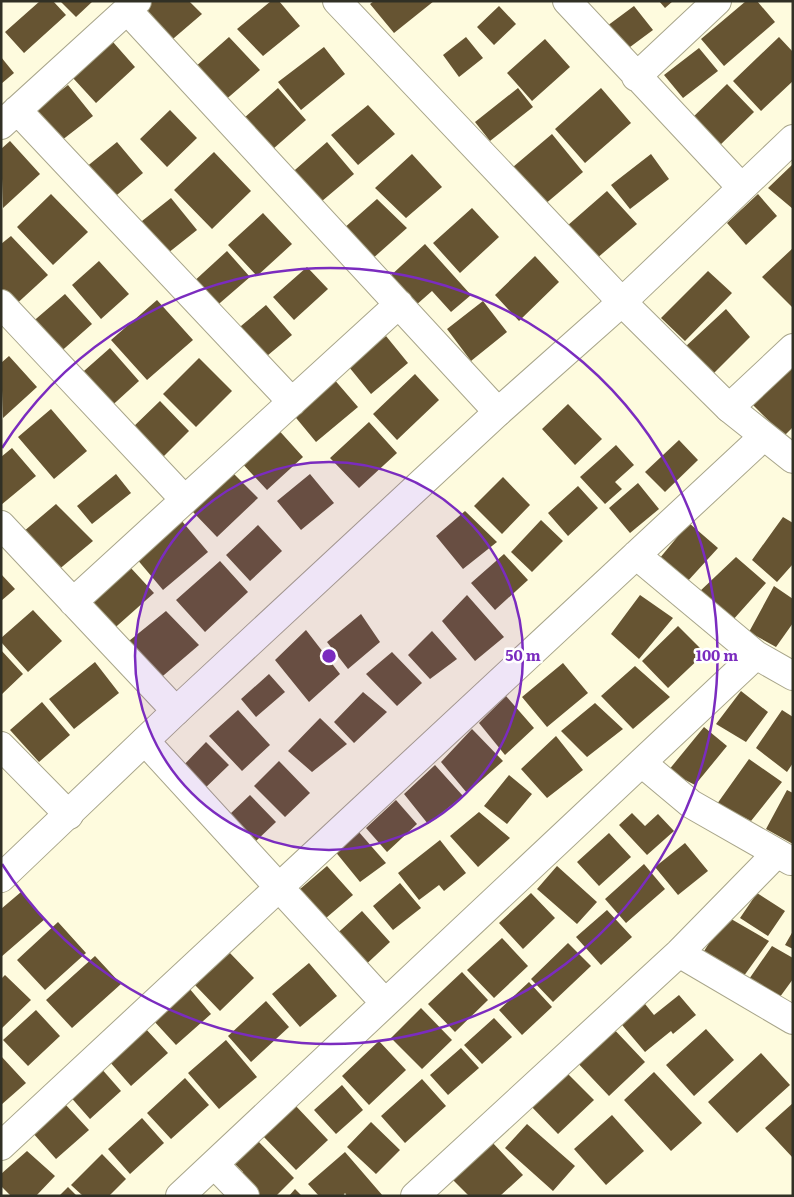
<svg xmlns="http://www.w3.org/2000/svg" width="794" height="1197" font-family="Literata,serif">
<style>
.building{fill:#665432}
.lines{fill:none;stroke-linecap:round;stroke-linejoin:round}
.street-casing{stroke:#a8a58a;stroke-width:30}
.secondary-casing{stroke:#a8a58a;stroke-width:30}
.street{stroke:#fff;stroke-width:28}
.secondary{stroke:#fff;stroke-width:28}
.ring{fill:none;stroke:#7b2cbf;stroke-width:2.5}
.centre{fill:#7b2cbf;stroke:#fff;stroke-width:2.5}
.ring-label{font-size:15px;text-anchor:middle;font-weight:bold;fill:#7b2cbf;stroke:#fff;stroke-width:5;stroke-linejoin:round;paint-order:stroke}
</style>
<rect width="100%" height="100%" fill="#fefbde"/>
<path class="building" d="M40,1H53L66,15L24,53L5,32Z
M60,1H93L76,17Z
M153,1H189L202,14L167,44L138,14Z
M271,1H279L300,26L263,56L237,29Z
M374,1H434L394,33L370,4Z
M659,1H673L665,8Z
M746,1H757L775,22L724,66L701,39Z
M499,6L516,24L494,45L477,27Z
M634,6L653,30L626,50L607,26Z
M229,37L260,70L223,102L194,68Z
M466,37L483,58L459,77L443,55Z
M779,37L793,52V81L761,111L733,81Z
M545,39L570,67L532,101L507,73Z
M113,42L135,67L96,103L73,78Z
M324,47L345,74L301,110L278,82Z
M699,48L718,71L683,98L664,75Z
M1,57L14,73L1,84Z
M727,84L754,112L716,149L689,121Z
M68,85L93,116L57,144L33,112Z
M278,88L306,120L273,149L244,118Z
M518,88L533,107L490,141L475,122Z
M601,88L631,123L585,163L555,129Z
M368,105L395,134L358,165L331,135Z
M170,110L197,138L167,167L140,139Z
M552,134L583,172L544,205L513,167Z
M10,141L40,174L3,208L1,149Z
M117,142L143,173L111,200L85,168Z
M327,142L354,174L315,207L288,176Z
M214,152L251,191L212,229L174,190Z
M412,154L442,187L406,218L375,188Z
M651,154L669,179L630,209L611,185Z
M793,164V209L768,188Z
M607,191L637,224L596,259L567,226Z
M51,194L88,232L53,265L17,227Z
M758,194L777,216L746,245L727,223Z
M171,198L197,230L163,257L137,225Z
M377,199L407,228L371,260L343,229Z
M472,208L499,237L460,273L433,243Z
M263,213L292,244L257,276L228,245Z
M11,236L48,275L12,308L1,296V244Z
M425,244L471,295L451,312L432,291L415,306L388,278Z
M793,248V308L762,277Z
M227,251L250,277L213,309L191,284Z
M535,256L559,282L519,321L495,295Z
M99,261L129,294L101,319L72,285Z
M307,267L328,289L294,320L273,297Z
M708,271L732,293L685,341L661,318Z
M65,294L92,324L57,355L30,324Z
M157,300L193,340L147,380L111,340Z
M483,301L507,332L471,361L447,329Z
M266,305L292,335L261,361L235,331Z
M726,309L750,337L713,374L685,347Z
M386,336L408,363L371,394L349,367Z
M110,348L139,381L106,411L76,378Z
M9,356L37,387L3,418L1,363Z
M199,358L232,391L196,427L163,394Z
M793,360V427L784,436L750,402Z
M415,374L439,400L397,440L373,414Z
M333,378L358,407L316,442L292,413Z
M160,401L189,431L160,460L130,430Z
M568,404L602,439L575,465L542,429Z
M51,409L87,451L54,479L18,437Z
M369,422L397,453L359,488L330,458Z
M275,426L303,457L267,490L239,460Z
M679,440L698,460L665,492L645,472Z
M616,445L634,465L615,482L622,489L605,504L580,477Z
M12,448L36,476L1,505V457Z
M233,473L258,498L217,537L193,512Z
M116,474L131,493L92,524L77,506Z
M310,474L334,503L301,530L277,501Z
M503,477L530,505L502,534L474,506Z
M638,483L659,509L630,533L609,508Z
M578,486L598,508L568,536L548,513Z
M56,504L93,541L57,571L23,532Z
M465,511L497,542L463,569L436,536Z
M783,517L793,523V564L777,582L752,560Z
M181,520L208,552L163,590L136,558Z
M541,520L563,541L532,572L511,552Z
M689,523L718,548L686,583L659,559Z
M258,525L282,551L250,581L226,555Z
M504,554L528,580L495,610L471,583Z
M736,557L766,583L732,621L698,593Z
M220,561L248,592L205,632L176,600Z
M130,567L154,593L109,633L85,606Z
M1,574L15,589L1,601Z
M774,586L793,599V623L776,647L749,632Z
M467,595L504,637L475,661L442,621Z
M640,595L673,618L639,659L611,634Z
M33,610L62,641L28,672L1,642V638Z
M166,611L199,645L157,681L124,645Z
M361,614L380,642L348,669L327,642Z
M678,626L705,653L668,688L642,661Z
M306,630L340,674L309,702L275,660Z
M432,631L457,659L430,679L408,655Z
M1,650L23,674L1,695Z
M392,652L422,683L397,706L366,674Z
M95,662L119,693L74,729L49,699Z
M563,663L588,693L547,727L522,697Z
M635,666L670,697L633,729L601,696Z
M269,674L285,692L256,717L241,699Z
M741,691L768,712L746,742L716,724Z
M363,692L387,712L354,743L334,722Z
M506,696L534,728L505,755L479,723Z
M42,702L70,735L39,762L10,730Z
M595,703L623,729L587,757L561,731Z
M238,710L270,745L242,771L209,736Z
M782,710L793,717V763L787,772L756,748Z
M320,718L347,744L312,772L288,751Z
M704,727L727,746L695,785L668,771Z
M472,729L503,761L467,793L441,762Z
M556,736L583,770L547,798L521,769Z
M206,742L229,765L201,792L179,770Z
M749,759L782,782L751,821L717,804Z
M279,761L310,793L285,817L254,786Z
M435,765L463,796L428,824L404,794Z
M509,775L532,794L507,824L484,806Z
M787,790L793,793V844L766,829Z
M250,795L276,822L256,841L230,814Z
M396,800L417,824L387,852L366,828Z
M479,812L510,838L478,867L450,836Z
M632,813L645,826L658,814L674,831L647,855L619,825Z
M358,831L386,863L360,882L334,850Z
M609,833L631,857L599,886L577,862Z
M440,840L466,873L444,891L439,885L419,900L398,873Z
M685,843L708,871L678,895L655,867Z
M644,864L665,889L626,923L605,899Z
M327,866L353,895L319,924L293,895Z
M557,866L597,902L577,924L537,889Z
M400,883L421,908L393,930L373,906Z
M21,892L45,919L1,957V909Z
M531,893L555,918L523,949L499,923Z
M757,893L785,911L768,936L740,918Z
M607,910L632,937L601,965L576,937Z
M362,911L390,942L360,970L331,939Z
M726,916L769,941L741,980L701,956Z
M58,922L86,953L45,990L17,960Z
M793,931V949L785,945Z
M502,938L528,966L494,998L467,970Z
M568,943L591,966L553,1002L531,979Z
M772,946L793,958V979L777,1001L747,982Z
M229,952L254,978L220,1011L195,985Z
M95,956L121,984L72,1028L46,1000Z
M309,963L337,996L300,1027L272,994Z
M462,972L488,1000L455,1032L428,1004Z
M5,975L31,1000L1,1029V979Z
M529,982L552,1007L522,1035L499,1010Z
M189,988L211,1014L176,1045L153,1020Z
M679,995L696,1015L673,1034L671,1031L645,1052L617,1019L641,999L654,1015Z
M266,1001L289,1027L251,1062L228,1036Z
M421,1008L452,1040L422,1069L391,1038Z
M36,1010L60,1036L28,1066L3,1040Z
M494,1018L512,1037L482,1064L464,1045Z
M610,1025L645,1062L609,1096L574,1059Z
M145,1028L168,1053L131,1086L109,1061Z
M706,1029L734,1060L694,1096L666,1065Z
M226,1040L257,1077L219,1109L188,1073Z
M379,1041L406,1070L369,1105L342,1076Z
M461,1048L479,1068L448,1095L430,1075Z
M761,1053L790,1085L737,1133L708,1102Z
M1,1056L26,1083L1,1105Z
M100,1067L121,1091L90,1119L68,1094Z
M563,1069L594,1100L558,1134L528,1103Z
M654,1072L702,1123L671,1151L624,1100Z
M185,1078L209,1105L171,1139L147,1113Z
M422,1079L446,1106L405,1143L381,1116Z
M342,1085L363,1110L336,1134L314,1110Z
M793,1103V1158L765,1128Z
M65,1104L89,1130L56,1159L32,1132Z
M294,1104L328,1140L296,1170L262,1135Z
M612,1115L644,1151L606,1185L574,1149Z
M142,1118L164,1143L130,1174L108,1149Z
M371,1122L400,1150L376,1174L347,1147Z
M527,1124L575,1166L553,1191L505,1148Z
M257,1140L294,1178L276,1196H253L237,1179L243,1172L234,1163Z
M491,1141L523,1175L500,1196H469L451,1178Z
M27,1151L55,1176L36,1196H11L1,1186V1174Z
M345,1152L383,1196H347L345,1193L343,1196H319L308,1184Z
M102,1154L126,1179L109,1196H83L71,1185Z
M68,1187L77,1196H59Z
M295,1189L302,1196H289Z"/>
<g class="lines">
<defs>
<path id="street" d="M567,1L741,187
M128,11L498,412
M636,77L717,1
M17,110L292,402
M1,125L137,1
M1,304L184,499
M729,408L793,348
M1,525L176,711
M636,555L756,655L793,676
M73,602L399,304
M145,741L385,1003
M1,746L69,815
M642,763L691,804L791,861
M679,953L793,1020
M1,1146L763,437
M214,1164L245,1196
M180,1196L756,655
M415,1196L679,953L776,854"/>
<path id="secondary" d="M337,1L622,302L729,408L793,459
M1,878L176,711L498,412L622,302L793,139"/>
</defs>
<use href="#street" class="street-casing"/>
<use href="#secondary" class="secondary-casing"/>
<use href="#street" class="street"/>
<use href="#secondary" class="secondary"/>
</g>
<circle cx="329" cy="656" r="194" fill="#7b2cbf" fill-opacity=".12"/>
<g class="ring">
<circle cx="329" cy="656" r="194"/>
<path d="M2 448A388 388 0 1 1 2 864"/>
</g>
<circle cx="329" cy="656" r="8" class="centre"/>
<g class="ring-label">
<text x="523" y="661">50 m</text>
<text x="717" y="661">100 m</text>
</g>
<rect width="794" height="1197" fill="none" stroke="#313025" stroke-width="5"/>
</svg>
